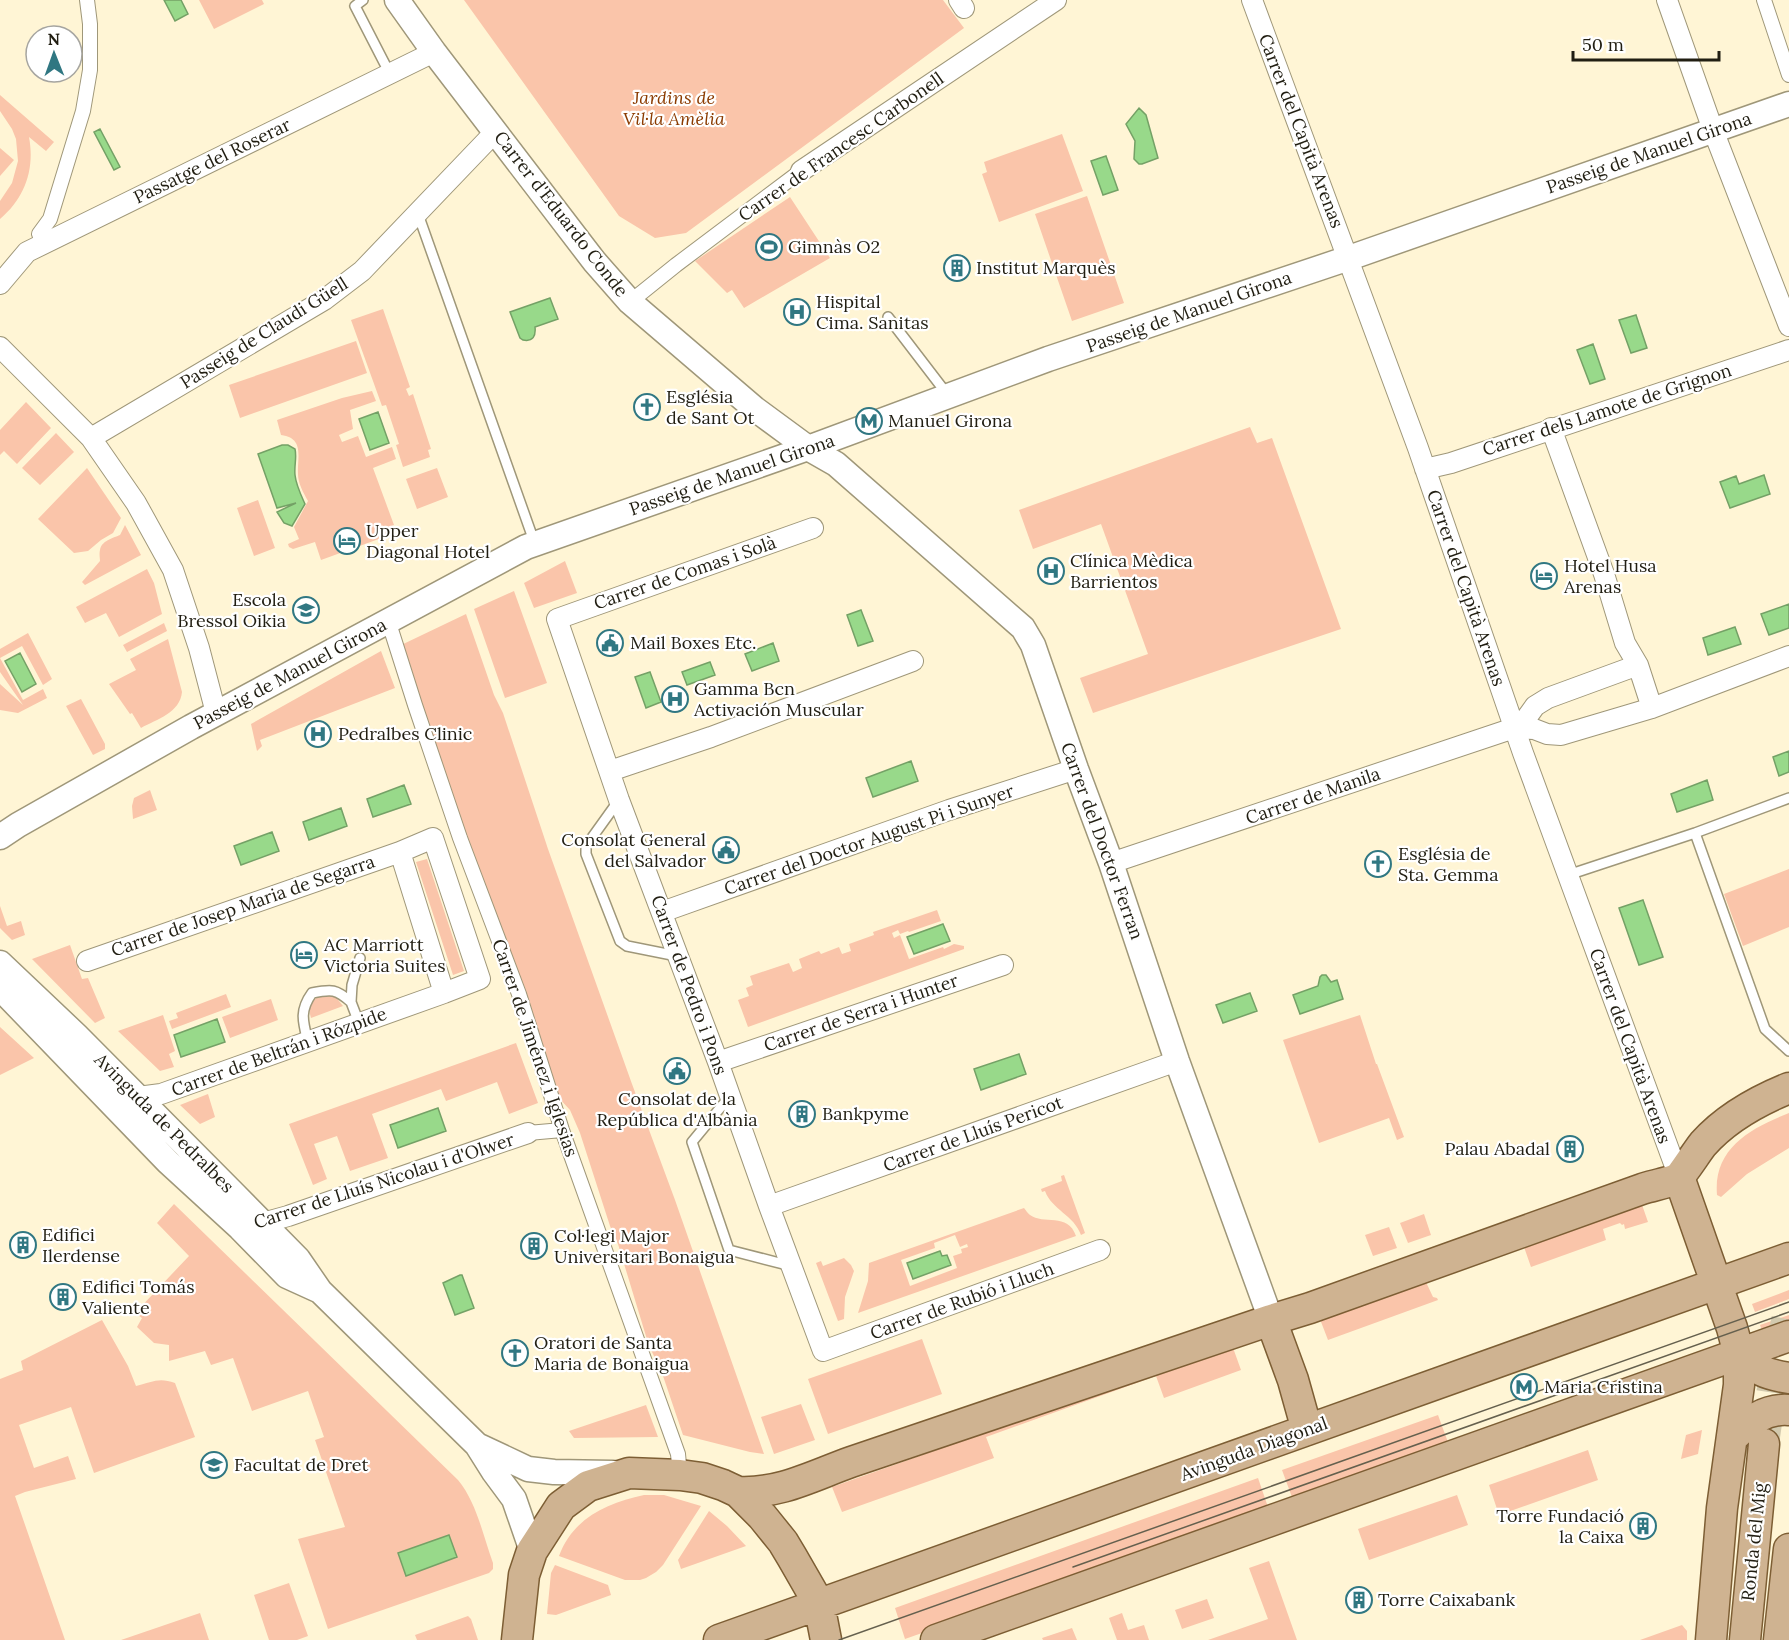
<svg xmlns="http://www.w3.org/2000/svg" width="1789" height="1640" font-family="Lora,serif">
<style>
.green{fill:#fac5aa;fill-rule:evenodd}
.water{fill:#98d98a;stroke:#74a166;stroke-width:1.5}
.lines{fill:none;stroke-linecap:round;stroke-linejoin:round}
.primary-tunnel{stroke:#d3caae;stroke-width:30;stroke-dasharray:30 15;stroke-linecap:butt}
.service-casing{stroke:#9f9779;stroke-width:12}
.pedestrian-casing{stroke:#9f9779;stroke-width:16}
.minor-casing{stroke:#9f9779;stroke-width:22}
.tertiary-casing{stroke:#9f9779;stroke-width:27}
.primary-casing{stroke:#7d5e34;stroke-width:33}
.service{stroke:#fff;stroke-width:9}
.pedestrian{stroke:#fff;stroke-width:14}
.minor{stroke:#fff;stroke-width:20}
.tertiary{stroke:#fff;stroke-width:24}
.primary{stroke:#cfb391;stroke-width:30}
.tram{stroke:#65604e;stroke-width:1.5}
.labels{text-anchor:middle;stroke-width:4.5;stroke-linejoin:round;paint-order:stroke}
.park-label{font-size:18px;font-style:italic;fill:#8b3b00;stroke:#fff}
.street-label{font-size:18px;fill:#211e12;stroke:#fff}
.poi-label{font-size:18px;fill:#211e12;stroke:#fff;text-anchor:start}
</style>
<rect width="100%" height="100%" fill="#fff5d5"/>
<path class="green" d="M199,0H262L264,4L214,29Z
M464,0H943L964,28L686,233L655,238L619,216Z
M0,95L54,142L46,151L29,137C35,169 25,198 0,219V201L12,183L18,161L16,139L12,129L0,111Z
M1062,134L1083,191L999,222L982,174L987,172L984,162Z
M0,148L14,160L0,176Z
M1087,196L1124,303L1072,321L1035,214Z
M790,197L830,258L744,308L732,290L727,293L695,261Z
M383,309L410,387L406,389L409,396L413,394L431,449L428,450L430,457L403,467L396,445L399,444L386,405L382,406L351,320Z
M356,341L367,373L240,418L229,385Z
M372,391L376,401L350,410L353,429L339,435L342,442L358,436L366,457L392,447L396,459L373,468L394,525L385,529L387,536L321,560L315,542L293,549L289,547L288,544L299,539L294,527L308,501C303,492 298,483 298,474C297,458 305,438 281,435L277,420L342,398Z
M26,402L51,428L17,464L4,451L0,455V430Z
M1250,427L1257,443L1272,438L1341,629L1093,713L1080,678L1148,654L1101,524L1033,549L1019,510Z
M56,433L74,452L40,485L22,468Z
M87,468L121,518L113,533L101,540L88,551L74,553L38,519Z
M437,468L448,497L417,509L406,479Z
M258,500L275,548L254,556L237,508Z
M125,525L141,555L85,585L82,582L100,561C100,558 99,554 100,550C101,541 113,538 120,535Z
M565,561L577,593L534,608L524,583Z
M147,569L154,583L162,614L119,637L106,613L85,623L76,607Z
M514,591L547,683L505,698L474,609Z
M466,614L494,695L503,713L548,849L632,1084L675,1200L764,1454L750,1452L683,1435L661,1370L649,1346L618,1244L610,1226L580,1133L570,1110L548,1086L397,647Z
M164,623L167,631L127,652L123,645Z
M28,633L52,679L43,685L22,646L0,658L23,700L43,689L47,698L18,713L0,710V684L23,705L0,672V649Z
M168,639L182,692C180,713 157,719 141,728L132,713L130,714L109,684L136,670L130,659Z
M381,651L395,688L260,740L262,746L257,751L251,724Z
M81,699L105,744V749L93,755L66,706Z
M150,790L157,810L133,819L132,806L134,798Z
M427,859L464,971L453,975L416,862Z
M1789,869V927L1743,946L1724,894Z
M0,906L7,926L21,921L25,935L12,940L0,928Z
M937,910L941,921L909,932L908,931L900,934L898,930L892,933L894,938L900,935L909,959L943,947L944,949L954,944L964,946V949L748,1027L738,1000L749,996L746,988L753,985L750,976L789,963L793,972L802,968L799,959L819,951L821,954L839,947L842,954L851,951L849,944L874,935L873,932Z
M70,945L82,979L88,978L105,1018L95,1023L32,959Z
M226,994L231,1007L172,1029L169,1021L178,1018L176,1013Z
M325,994L335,996L343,1006L311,1018C307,1006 313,997 325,994Z
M271,999L278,1020L230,1038L222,1017Z
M163,1015L175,1051L169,1054L174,1067L160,1071L118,1031Z
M1360,1015L1376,1064H1377L1404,1137L1397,1140L1389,1118L1319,1143L1283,1040Z
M0,1027L34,1058L0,1075Z
M516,1043L538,1103L509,1114L497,1082L446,1101L441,1089L372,1114L388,1158L350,1171L337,1136L314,1144L327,1179L313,1185L289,1124Z
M208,1094L215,1117L200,1124L180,1105Z
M1789,1113V1148L1747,1174L1721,1197L1717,1195C1713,1148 1751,1128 1789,1113Z
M1064,1175L1085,1233L1081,1235C1074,1215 1052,1210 1045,1191L1042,1192L1041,1189L1062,1181L1061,1176Z
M1640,1199L1648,1222L1625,1229L1624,1224L1622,1225L1620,1223L1603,1229L1606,1240L1531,1267L1523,1244L1425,1280L1433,1297L1437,1298L1438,1300L1328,1340L1318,1314Z
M174,1204L458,1480C477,1503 483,1536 493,1563V1569L489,1573L328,1629L298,1539L345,1527L315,1440L324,1437L308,1391L252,1411L233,1358L211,1365L205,1351L169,1361V1345L154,1343L137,1327L142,1318L135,1313L189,1256L157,1223Z
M1024,1208C1026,1210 1027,1213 1030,1215C1043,1225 1068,1212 1076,1236L858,1313L868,1281L869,1263ZM955,1235L960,1247L967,1244L968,1247L961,1249L962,1253L953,1256L957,1268L910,1286L901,1260L935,1248L934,1243Z
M1424,1214L1431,1235L1408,1243L1400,1223Z
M1389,1227L1397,1248L1373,1256L1365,1235Z
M844,1258L851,1265L854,1271L845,1297L844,1319L838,1321L816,1263L821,1261L823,1266Z
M1789,1290V1299L1755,1312L1752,1304Z
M1789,1315V1324L1763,1333L1760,1325Z
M102,1320L128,1366L136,1386C152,1382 159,1377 175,1383L195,1437L94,1473L71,1407L19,1425L34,1468L68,1456L76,1479L25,1492L15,1496L65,1640H0V1379L23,1370L21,1361Z
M922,1339L942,1394L828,1434L808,1379Z
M1232,1345L1241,1370L1164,1398L1156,1376L986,1437L994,1458L842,1512L832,1487Z
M801,1404L815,1440L774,1454L761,1417Z
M646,1405L658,1437L574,1438L569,1431Z
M1438,1415L1449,1445L1293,1500L1282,1470Z
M1702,1430L1698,1454L1681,1459L1686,1435Z
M1588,1450L1598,1480L1499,1515L1489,1485Z
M1258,1478L1269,1510L905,1639L895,1608Z
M644,1495H664L701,1506L663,1565L656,1572L646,1578L640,1580H625L559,1556C573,1518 607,1503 644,1495Z
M1457,1495L1468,1525L1369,1560L1358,1529Z
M709,1511L727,1526L746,1546L681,1569L678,1560Z
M1269,1561L1297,1640H1208L1268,1619L1249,1568Z
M555,1565L608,1585L611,1595L556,1615L547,1614L551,1573Z
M289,1583L308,1636L297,1640H269L254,1595Z
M1207,1599L1214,1618L1182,1629L1175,1610Z
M200,1613L209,1640H121Z
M1122,1613L1128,1630L1144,1625L1149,1640H1117L1109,1618Z
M468,1616L471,1619L478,1640H417L415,1635Z
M1682,1625L1687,1631V1640H1640Z
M1072,1628L1077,1640H1043L1042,1638Z"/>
<path class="water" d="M164,0H181L188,14L175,21Z
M1139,108L1146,115L1158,158L1142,164H1139L1134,159L1135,141L1126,124Z
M100,129L120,167L114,170L94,132Z
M1106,156L1118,190L1103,195L1091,161Z
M550,298L558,319L535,327C536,336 533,342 523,340L520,338L510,312Z
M1636,315L1647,348L1631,353L1619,320Z
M1593,344L1605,379L1590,384L1577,350Z
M378,412L389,443L370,450L359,419Z
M282,445H288L295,449C297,458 294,465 295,475C296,485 301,495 305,504L292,526L284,523L277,512L296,503L277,508L258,454Z
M1764,475L1770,494L1730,508L1720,482L1736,476L1739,484Z
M1789,604V628L1769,635L1761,614Z
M861,610L873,641L858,646L847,615Z
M1735,627L1741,644L1708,655L1703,638Z
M773,643L779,661L752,671L745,654Z
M20,653L36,684L22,692L5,661Z
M710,662L715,675L687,685L682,672Z
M650,672L661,702L646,708L635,677Z
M1789,751V772L1779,776L1773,757Z
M911,761L918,781L873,797L866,778Z
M1707,780L1713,800L1677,812L1671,794Z
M404,785L411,804L373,817L367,799Z
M341,808L347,826L309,840L303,822Z
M272,832L279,851L241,865L234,846Z
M1643,900L1663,957L1639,965L1619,908Z
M943,924L950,941L914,954L907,937Z
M1322,975H1326L1331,982L1337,980L1343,999L1300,1014L1293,995L1318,986L1320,977Z
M1250,993L1257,1011L1223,1023L1216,1005Z
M217,1019L225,1042L181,1057L174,1035Z
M1019,1054L1026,1074L981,1090L974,1069Z
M438,1108L446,1131L398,1148L390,1125Z
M940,1251L942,1256L947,1255L951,1265L913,1279L907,1263Z
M460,1275H462L474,1308L455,1315L443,1283Z
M449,1535L457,1557L406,1576L398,1553Z"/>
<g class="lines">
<path class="primary-tunnel" d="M1765,1437L1772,1388L1789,1307"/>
<defs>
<path id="service" d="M363,0L355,6L390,74
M418,214L535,544
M888,317L947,394
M619,800L586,846V854L620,941L627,946L677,956
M1695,833L1765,1029L1789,1051
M1568,875L1695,833L1789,798
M359,1023L351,1002L352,985L360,958
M308,1042C303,1022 299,1011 312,993C332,989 336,989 351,1002
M730,1096L692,1142L729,1250L791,1266"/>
<path id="pedestrian" d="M1764,0L1789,75
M39,234L50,219L83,111L90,70V24L87,0
M630,302L676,265L801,171
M388,620L415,705L460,838L519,994L562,1130L678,1454L680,1475
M528,1133L562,1130"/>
<path id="minor" d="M959,0L964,8
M1252,0L1418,448L1523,753L1679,1177
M1667,0L1713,130L1789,326
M801,171L1056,0
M0,284L27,252L434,52
M0,347L91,438L136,503L173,570L199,648L216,713
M1551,428L1604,574L1625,643L1638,665L1652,708
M91,438L324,300L362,271L496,131
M1425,469L1451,463L1789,350
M813,528L557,619L619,800L718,1062L769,1206L823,1351L1100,1250
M1514,728L1534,729L1547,734L1561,735L1652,708L1789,656
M610,771L711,737L913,661
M1111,863L1514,728L1525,720L1535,706L1548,698L1638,665
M662,912L949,810L1076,769
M87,961L400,852L433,838L480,979L444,993L400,852
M718,1062L1003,965
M126,1102L138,1097L161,1094L444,993
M769,1206L1177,1061
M252,1226L288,1216L528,1133"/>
<path id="tertiary" d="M397,0L434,52L594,261L630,302L755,409L808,448L836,464L1023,628L1033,645L1076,769L1111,863L1177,1061L1271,1320
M0,837L18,825L191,727L526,547L808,448L1048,359L1349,258L1789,104
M0,963L76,1035L235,1195L298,1259L320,1291L477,1445L494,1472L514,1499L532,1551
M0,988L168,1162L240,1228L287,1276L320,1291
M477,1445L528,1469L554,1472L613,1473"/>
<path id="primary" d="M1679,1177L1732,1328L1739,1354V1385L1722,1508L1711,1640
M1271,1320L1293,1380L1307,1430
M1739,1354C1758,1370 1763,1374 1789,1378
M1732,1438C1748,1422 1765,1408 1789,1410
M738,1492C780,1494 812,1476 851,1462L1271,1320L1310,1308L1642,1189C1650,1186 1672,1182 1678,1178C1682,1175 1698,1150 1703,1144C1726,1118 1757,1101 1789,1088
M517,1640L524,1575L532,1551L561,1506L588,1486L629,1473L680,1475L702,1478L723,1485L738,1492L762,1516L783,1542L792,1557L819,1604L826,1640
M719,1640L1789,1258
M936,1640L1789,1336
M1745,1640L1764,1444
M1779,1640L1789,1549"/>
</defs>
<use href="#service" class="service-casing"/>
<use href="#pedestrian" class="pedestrian-casing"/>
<use href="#minor" class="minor-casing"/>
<use href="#tertiary" class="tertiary-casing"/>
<use href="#primary" class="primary-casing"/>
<use href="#service" class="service"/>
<use href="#pedestrian" class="pedestrian"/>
<use href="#minor" class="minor"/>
<use href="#tertiary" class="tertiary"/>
<use href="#primary" class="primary"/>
<path class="tram" d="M1073,1567L1789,1312
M839,1640L1789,1302"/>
</g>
<defs>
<symbol id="stadium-ring" viewBox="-11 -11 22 22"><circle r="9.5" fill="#fff" stroke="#307782" stroke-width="1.5"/><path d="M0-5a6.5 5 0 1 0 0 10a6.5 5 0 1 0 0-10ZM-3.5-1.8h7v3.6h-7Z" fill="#307782"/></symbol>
<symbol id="building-ring" viewBox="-11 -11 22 22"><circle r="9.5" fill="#fff" stroke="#307782" stroke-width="1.5"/><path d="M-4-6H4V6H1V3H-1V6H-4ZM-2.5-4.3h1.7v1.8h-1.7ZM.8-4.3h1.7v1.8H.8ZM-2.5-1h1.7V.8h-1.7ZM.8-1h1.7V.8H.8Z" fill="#307782"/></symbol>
<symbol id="hospital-ring" viewBox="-11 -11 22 22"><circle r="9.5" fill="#fff" stroke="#307782" stroke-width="1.5"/><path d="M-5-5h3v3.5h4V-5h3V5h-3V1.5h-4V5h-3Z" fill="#307782"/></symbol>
<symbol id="church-ring" viewBox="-11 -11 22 22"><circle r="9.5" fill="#fff" stroke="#307782" stroke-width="1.5"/><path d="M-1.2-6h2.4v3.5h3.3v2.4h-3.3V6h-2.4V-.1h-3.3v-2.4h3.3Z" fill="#307782"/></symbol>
<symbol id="metro-ring" viewBox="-11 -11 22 22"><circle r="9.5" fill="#fff" stroke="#307782" stroke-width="1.5"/><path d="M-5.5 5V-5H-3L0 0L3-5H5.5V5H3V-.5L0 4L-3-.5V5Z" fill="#307782"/></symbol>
<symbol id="hotel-ring" viewBox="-11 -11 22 22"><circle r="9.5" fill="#fff" stroke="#307782" stroke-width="1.5"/><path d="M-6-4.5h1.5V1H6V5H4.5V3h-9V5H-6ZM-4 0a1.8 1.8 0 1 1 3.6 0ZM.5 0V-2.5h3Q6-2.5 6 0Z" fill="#307782"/></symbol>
<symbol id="school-ring" viewBox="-11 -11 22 22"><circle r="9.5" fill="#fff" stroke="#307782" stroke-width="1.5"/><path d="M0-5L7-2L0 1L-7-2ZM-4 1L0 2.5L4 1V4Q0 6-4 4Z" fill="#307782"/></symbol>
<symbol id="civic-ring" viewBox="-11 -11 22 22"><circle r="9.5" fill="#fff" stroke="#307782" stroke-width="1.5"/><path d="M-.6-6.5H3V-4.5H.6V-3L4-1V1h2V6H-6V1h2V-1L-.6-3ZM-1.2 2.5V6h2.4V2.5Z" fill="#307782"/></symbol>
<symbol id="university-ring" viewBox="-11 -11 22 22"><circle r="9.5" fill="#fff" stroke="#307782" stroke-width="1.5"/><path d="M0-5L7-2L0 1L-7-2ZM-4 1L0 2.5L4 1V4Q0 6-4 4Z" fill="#307782"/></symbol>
</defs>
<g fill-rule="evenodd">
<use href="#stadium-ring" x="754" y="232" width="30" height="30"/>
<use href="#building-ring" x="942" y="253" width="30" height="30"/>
<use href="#hospital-ring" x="782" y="297" width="30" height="30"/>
<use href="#church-ring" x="632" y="392" width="30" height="30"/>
<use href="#metro-ring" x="854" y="406" width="30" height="30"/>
<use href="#hotel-ring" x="332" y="526" width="30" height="30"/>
<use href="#hospital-ring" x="1036" y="556" width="30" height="30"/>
<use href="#hotel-ring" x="1529" y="561" width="30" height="30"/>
<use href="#school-ring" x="291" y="595" width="30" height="30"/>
<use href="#civic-ring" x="595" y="628" width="30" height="30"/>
<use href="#hospital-ring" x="660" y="684" width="30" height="30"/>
<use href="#hospital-ring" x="303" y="719" width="30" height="30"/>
<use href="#civic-ring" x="711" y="835" width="30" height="30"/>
<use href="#church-ring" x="1363" y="849" width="30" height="30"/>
<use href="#hotel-ring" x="289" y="940" width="30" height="30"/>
<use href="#civic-ring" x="662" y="1056" width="30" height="30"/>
<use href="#building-ring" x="787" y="1099" width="30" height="30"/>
<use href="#building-ring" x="1555" y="1134" width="30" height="30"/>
<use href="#building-ring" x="8" y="1230" width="30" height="30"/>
<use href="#building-ring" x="519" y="1231" width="30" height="30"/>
<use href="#building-ring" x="48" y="1282" width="30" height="30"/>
<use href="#church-ring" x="500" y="1338" width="30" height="30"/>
<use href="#metro-ring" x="1509" y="1372" width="30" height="30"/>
<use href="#university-ring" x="199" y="1450" width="30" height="30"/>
<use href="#building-ring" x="1628" y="1511" width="30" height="30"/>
<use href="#building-ring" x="1344" y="1585" width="30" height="30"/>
</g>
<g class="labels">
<g class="park-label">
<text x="674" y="104">Jardins de<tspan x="674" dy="21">Vil·la Amèlia</tspan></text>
</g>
<g class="street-label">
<text transform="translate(1301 131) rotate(69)" y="6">Carrer del Capità Arenas</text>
<text transform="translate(841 147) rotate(-35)" y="6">Carrer de Francesc Carbonell</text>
<text transform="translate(1649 153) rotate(-19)" y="6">Passeig de Manuel Girona</text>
<text transform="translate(212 161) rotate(-26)" y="6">Passatge del Roserar</text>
<text transform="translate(561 214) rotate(52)" y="6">Carrer d'Eduardo Conde</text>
<text transform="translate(1189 312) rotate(-19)" y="6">Passeig de Manuel Girona</text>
<text transform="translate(264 333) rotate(-32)" y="6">Passeig de Claudi Güell</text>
<text transform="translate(1607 410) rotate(-18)" y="6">Carrer dels Lamote de Grignon</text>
<text transform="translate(732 475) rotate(-19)" y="6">Passeig de Manuel Girona</text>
<text transform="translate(685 573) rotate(-19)" y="6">Carrer de Comas i Solà</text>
<text transform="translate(1466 588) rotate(71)" y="6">Carrer del Capità Arenas</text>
<text transform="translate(290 674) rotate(-28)" y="6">Passeig de Manuel Girona</text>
<text transform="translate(1313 796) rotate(-19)" y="6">Carrer de Manila</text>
<text transform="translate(869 840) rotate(-19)" y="6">Carrer del Doctor August Pi i Sunyer</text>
<text transform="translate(1102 841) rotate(70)" y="6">Carrer del Doctor Ferran</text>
<text transform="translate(243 906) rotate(-19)" y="6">Carrer de Josep Maria de Segarra</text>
<text transform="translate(689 985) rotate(70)" y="6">Carrer de Pedro i Pons</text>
<text transform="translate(861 1013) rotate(-19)" y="6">Carrer de Serra i Hunter</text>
<text transform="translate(1630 1046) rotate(70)" y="6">Carrer del Capità Arenas</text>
<text transform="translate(535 1048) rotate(71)" y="6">Carrer de Jiménez i Iglesias</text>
<text transform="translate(279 1052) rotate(-20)" y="6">Carrer de Beltrán i Rózpide</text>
<text transform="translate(164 1123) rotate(45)" y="6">Avinguda de Pedralbes</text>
<text transform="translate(973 1134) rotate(-20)" y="6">Carrer de Lluís Pericot</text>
<text transform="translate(384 1181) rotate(-18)" y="6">Carrer de Lluís Nicolau i d'Olwer</text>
<text transform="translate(962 1301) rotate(-20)" y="6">Carrer de Rubió i Lluch</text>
<text transform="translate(1254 1449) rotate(-20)" y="6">Avinguda Diagonal</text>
<text transform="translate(1754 1542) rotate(-84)" y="6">Ronda del Mig</text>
</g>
<g class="poi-label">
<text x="788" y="253">Gimnàs O2</text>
<text x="976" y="274">Institut Marquès</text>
<text x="816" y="308">Hispital<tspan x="816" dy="21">Cima. Sanitas</tspan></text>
<text x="666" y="403">Església<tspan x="666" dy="21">de Sant Ot</tspan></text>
<text x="888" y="427">Manuel Girona</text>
<text x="366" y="537">Upper<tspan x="366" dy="21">Diagonal Hotel</tspan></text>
<text x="1070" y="567">Clínica Mèdica<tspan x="1070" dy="21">Barrientos</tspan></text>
<text x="1564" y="572">Hotel Husa<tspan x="1564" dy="21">Arenas</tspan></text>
<text x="286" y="606" text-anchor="end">Escola<tspan x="286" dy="21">Bressol Oikia</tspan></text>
<text x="630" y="649">Mail Boxes Etc.</text>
<text x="694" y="695">Gamma Bcn<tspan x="694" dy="21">Activación Muscular</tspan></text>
<text x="338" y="740">Pedralbes Clinic</text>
<text x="706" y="846" text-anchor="end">Consolat General<tspan x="706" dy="21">del Salvador</tspan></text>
<text x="1398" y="860">Església de<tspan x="1398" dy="21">Sta. Gemma</tspan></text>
<text x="324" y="951">AC Marriott<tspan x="324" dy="21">Victoria Suites</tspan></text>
<text x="677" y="1105" text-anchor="middle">Consolat de la<tspan x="677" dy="21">República d'Albània</tspan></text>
<text x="822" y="1120">Bankpyme</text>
<text x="1550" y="1155" text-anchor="end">Palau Abadal</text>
<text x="42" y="1241">Edifici<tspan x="42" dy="21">Ilerdense</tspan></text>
<text x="554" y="1242">Col·legi Major<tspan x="554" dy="21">Universitari Bonaigua</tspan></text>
<text x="82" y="1293">Edifici Tomás<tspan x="82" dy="21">Valiente</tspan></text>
<text x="534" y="1349">Oratori de Santa<tspan x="534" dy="21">Maria de Bonaigua</tspan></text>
<text x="1544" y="1393">Maria Cristina</text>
<text x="234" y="1471">Facultat de Dret</text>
<text x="1624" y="1522" text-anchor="end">Torre Fundació<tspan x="1624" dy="21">la Caixa</tspan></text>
<text x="1378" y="1606">Torre Caixabank</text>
</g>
</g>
<g transform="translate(54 54) rotate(359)"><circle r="28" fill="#ffffff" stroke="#a6a5a0" stroke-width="1.5"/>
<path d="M0-4.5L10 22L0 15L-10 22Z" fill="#307782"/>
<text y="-9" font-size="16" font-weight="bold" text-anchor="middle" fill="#211e12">N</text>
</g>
<path d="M1573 51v9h146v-9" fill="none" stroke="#211e12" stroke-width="3"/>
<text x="1582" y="51" font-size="18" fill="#211e12" stroke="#ffffff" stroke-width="4.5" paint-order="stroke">50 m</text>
</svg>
